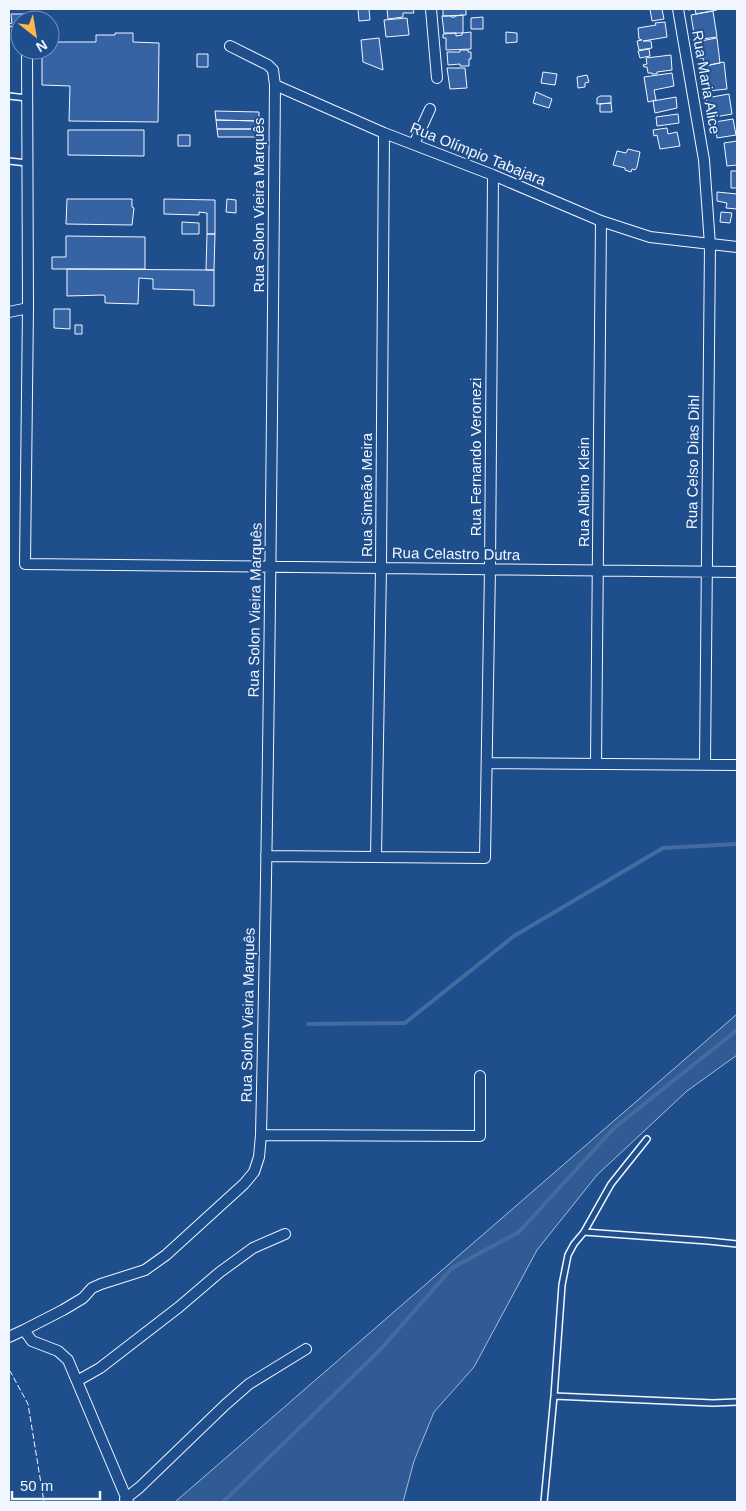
<svg xmlns="http://www.w3.org/2000/svg" width="746" height="1511" font-family="Helvetica,sans-serif">
<style>
.built{fill:#305b95;stroke:#a8bbd7}
.lines{fill:none;stroke-linecap:round;stroke-linejoin:round}
.stream{stroke:#446ba0;stroke-width:4}
.building{fill:#3563a3;stroke:#f2f6ff}
.lane-casing{stroke:#f2f6ff;stroke-width:8}
.street-casing{stroke:#f2f6ff;stroke-width:12}
.lane{stroke:#1f4e8c;stroke-width:5}
.street{stroke:#1f4e8c;stroke-width:10}
.fence{stroke:#f2f6ff;stroke-width:1;stroke-dasharray:6 2.5;stroke-linecap:butt}
.labels{text-anchor:middle;stroke-width:4;stroke-linejoin:round;paint-order:stroke}
.street-label{font-size:15px;fill:#f2f6ff;stroke:#1f4e8c}
</style>
<rect width="100%" height="100%" fill="#1f4e8c"/>
<path class="built" d="M737,1014V1055L687,1091L597,1175L537,1250L474,1367L434,1412L414,1461L403,1502H175Z"/>
<g class="lines">
<path class="stream" d="M308,1024L405,1023L514,936L663,848L737,844
M223,1502L380,1350L452,1268L519,1232L614,1128L737,1030"/>
</g>
<path class="building" d="M358,9H369L370,20L359,21Z
M387,9H413L414,13H403V17L388,19Z
M443,9H466V15L443,16Z
M650,9H662L664,19L652,21Z
M688,9H717V10L696,14L695,9L688,10Z
M713,11L717,37L695,40L691,15Z
M11,14H34L35,20H20V24L10,27L9,24L12,23Z
M463,15V33H444L442,16H451V17H455V16Z
M483,17V29H471V18Z
M407,18L409,35L386,37L384,20Z
M665,22L667,37L643,41H651L652,48L639,50L637,41L642,40L639,39L638,28L656,25L655,23Z
M471,32V49L446,50V38H443V34L456,33V36L462,35V33Z
M506,32L517,33V42L506,43Z
M115,33H133V42L159,43L158,122L69,121L70,86L42,85V50H50V42H96V35H115Z
M379,38L383,70L363,62L361,40Z
M717,38L720,63L705,66L703,58L698,59L695,42Z
M649,49L650,56L640,58L638,51Z
M460,50H468V52H471V59H469V66H460V64L448,65L447,52H460Z
M197,54H208V67H197Z
M671,55L672,70L657,72V74H652V73H648L647,67H644L643,65L647,64L646,58Z
M724,62L727,89L708,91L704,66Z
M447,68H465L467,88L450,89Z
M543,72L557,74L555,85L541,83Z
M672,73L674,86L654,90L656,100L648,102L644,77Z
M587,75L589,82L585,83V87L578,88L577,77Z
M536,92L552,99L549,108L533,103Z
M729,94L732,114L709,118L706,98Z
M600,96H611V103L597,104V98Z
M676,97L677,108L655,113L653,101Z
M611,103L612,112H600V104Z
M215,111L259,112V121L216,120Z
M678,114L679,123L657,126L656,117Z
M733,119L736,135L717,138L715,122Z
M216,120L259,121V129H217Z
M667,128L668,134L677,132L680,146L660,149L657,135L654,136L653,130Z
M217,129H259V137H218Z
M68,130H144V156L68,155Z
M178,135H190V146H178Z
M737,141V165L727,166L724,143Z
M628,149L640,152L637,167L635,170L632,169L631,172L625,170V168L613,165L617,151L626,153Z
M731,171H737V188H731Z
M717,192L737,194V209L726,208L727,203L717,201Z
M67,199H132V207L134,208L132,225L66,224Z
M164,199L215,200V234H207V213L199,212V215L164,214Z
M227,199L236,200V213L226,212Z
M721,212L732,213L730,223L720,222Z
M182,222L199,223V234H182Z
M207,234H215L214,270H206Z
M66,236L145,237V269H52V257H66Z
M67,269L214,270V306L194,305V290L153,289V279L139,278L138,304L105,303V296L103,295L67,296Z
M54,309H70V329L54,328Z
M75,325H82V334H75Z"/>
<g class="lines">
<defs>
<path id="lane" d="M9,96L27,98
M9,161L27,163
M584,1232L708,1241L737,1244
M554,1396L713,1403L737,1402
M544,1502L554,1396L562,1285L568,1255L574,1244L584,1232L611,1184L647,1139"/>
<path id="street" d="M431,9L437,78
M678,9L704,160L710,245L705,764
M230,46L268,65L273,70L275,85L384,133L493,175L601,221L650,237L737,247
M27,50L28,308L25,564L737,572
M414,144L430,109
M9,312L28,308
M487,763L737,765
M596,764L601,221
M266,856L485,858L490,569L493,175
M376,857L381,568L384,133
M261,1135L480,1136V1076
M24,1330L32,1341L58,1351L68,1360L128,1502
M9,1337L24,1330L63,1310L83,1298L92,1288L101,1284L145,1270L166,1255L244,1184L254,1172L259,1157L261,1135C269,785 272,435 275,85
M77,1381L100,1368L179,1307L220,1272L253,1248L285,1234
M125,1499L140,1487L225,1405L249,1384L306,1349"/>
</defs>
<use href="#lane" class="lane-casing"/>
<use href="#street" class="street-casing"/>
<use href="#lane" class="lane"/>
<use href="#street" class="street"/>
<path class="fence" d="M9,1371H10L28,1404L44,1502"/>
</g>
<g class="labels">
<g class="street-label">
<text transform="translate(706 82) rotate(80)" y="5">Rua Maria Alice</text>
<text transform="translate(478 154) rotate(22)" y="5">Rua Olímpio Tabajara</text>
<text transform="translate(259 205) rotate(-90)" y="5">Rua Solon Vieira Marquês</text>
<text transform="translate(476 457) rotate(-90)" y="5">Rua Fernando Veronezi</text>
<text transform="translate(693 462) rotate(-89)" y="5">Rua Celso Dias Dihl</text>
<text transform="translate(584 492) rotate(-90)" y="5">Rua Albino Klein</text>
<text transform="translate(367 495) rotate(-90)" y="5">Rua Simeão Meira</text>
<text transform="translate(456 554) rotate(1)" y="5">Rua Celastro Dutra</text>
<text transform="translate(255 610) rotate(-89)" y="5">Rua Solon Vieira Marquês</text>
<text transform="translate(248 1015) rotate(-89)" y="5">Rua Solon Vieira Marquês</text>
</g>
</g>
<rect width="746" height="1511" fill="none" stroke="#f2f6ff" stroke-width="20"/>
<g transform="translate(35 35) rotate(149)"><circle r="24" fill="#1f4e8c" stroke="#7391ba"/>
<path d="M0-4L9 19L0 12L-9 19Z" fill="#ffb74d"/>
<text y="-8" font-size="14" font-weight="bold" text-anchor="middle" fill="#f2f6ff">N</text>
</g>
<path d="M12 1491v8h88v-8" fill="none" stroke="#f2f6ff" stroke-width="2.5"/>
<text x="20" y="1491" font-size="15" fill="#f2f6ff" stroke="#1f4e8c" stroke-width="4" paint-order="stroke">50 m</text>
</svg>
